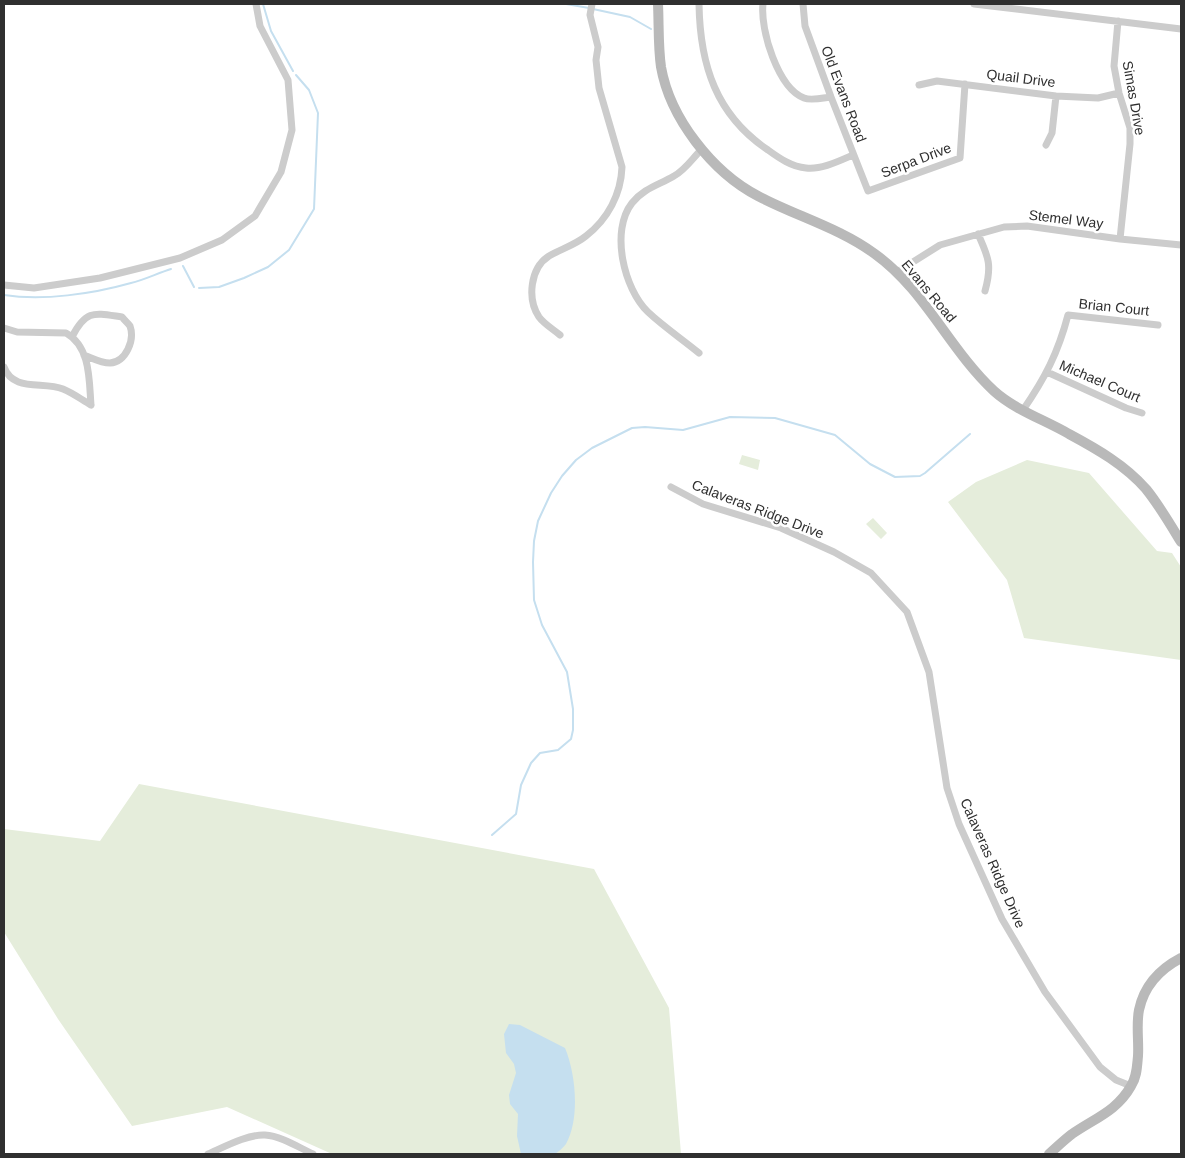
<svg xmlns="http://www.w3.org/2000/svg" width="1185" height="1158" font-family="Helvetica,sans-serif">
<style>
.green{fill:#e5eddb}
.water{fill:#c5dfef}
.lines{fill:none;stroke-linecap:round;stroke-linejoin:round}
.stream{stroke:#c5dfef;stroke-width:2}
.street{stroke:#ccc;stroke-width:7}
.secondary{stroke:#b9b9b9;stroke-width:10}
.labels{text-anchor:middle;stroke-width:5;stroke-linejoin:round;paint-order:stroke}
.street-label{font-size:14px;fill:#2f2f2f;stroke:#fff}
</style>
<rect width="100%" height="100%" fill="#fff"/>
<path class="green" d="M742,455L760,460L758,470L739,464Z
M1027,460L1089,473L1157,551L1172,553L1181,567V660L1024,638L1007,580L948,502L976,482Z
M873,518L887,533L881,539L866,524Z
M139,784L594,869L669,1008L681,1154H332L227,1107L132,1126L58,1019L4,932V829L100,841Z"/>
<path class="water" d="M509,1024L520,1025L565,1048C576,1074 580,1119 566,1144C563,1148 559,1151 555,1154H521L517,1136L518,1114L510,1104L509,1095L516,1073L514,1064L506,1053L504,1034Z"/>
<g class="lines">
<path class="stream" d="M263,4L271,31L293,71
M566,4L589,8
M593,9L630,17L651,29
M183,266L194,287
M199,288L219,287L244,278L268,267L289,250L314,209L318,113L309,90L296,75
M4,295C43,301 92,294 131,283C144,280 158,273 171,269
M492,835L516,814L521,785L531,763L540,753L558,750L571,739L573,730V709L567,672L542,625L534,600L533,562L534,541L538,521L551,493L562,476L576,460L592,448L632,428L645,427L683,430L730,417L775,418L835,435L870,464L895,477L920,476L925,473L970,434"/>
<path class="street" d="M699,4C700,65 716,115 768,150C779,158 792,167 806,168C821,170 839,161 853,155
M763,4C760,30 778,88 804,98C811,101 823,98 831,97
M803,4L805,26L831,97L868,191L960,158L965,84
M974,4L1181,29
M1118,21L1114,66L1119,93L1130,128V144L1120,239
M919,85L937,81L1056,96L1098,98L1119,93
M1046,145L1052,133L1056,96
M978,234C989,258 992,266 985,291
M897,272L940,245L1004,227L1027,226L1120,239L1181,245
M4,285L34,288L100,278L180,258L222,240L255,216L281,172L292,130L288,80L260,26L256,4
M4,328L17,332L66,333C91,347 89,381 91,405
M560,335C553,329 544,324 539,317C527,299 530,268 549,256C561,249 575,245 586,236C608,219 621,194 622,167L599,88L596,60L598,47L590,15L592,4
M72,337C86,309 95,313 122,317C124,320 128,323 130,326C135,340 126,362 110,363C101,363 92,358 84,355
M699,353C682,339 664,327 648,312C624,289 610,231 632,203C644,188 659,185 674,176C685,170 692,159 701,150
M4,367C13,392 43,381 63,389C73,393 82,400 91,405
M1047,372L1126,408L1142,413
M1023,410C1045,378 1058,353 1068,315L1158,325
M671,487L703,504L781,528L834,552L871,573L907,612L929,672L947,788L959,824L1002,919L1045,992L1100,1067L1116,1080L1131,1086
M208,1154C224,1147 248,1134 265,1135C281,1136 298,1147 313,1154"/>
<path class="secondary" d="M658,4C659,25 658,46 661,67C670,118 712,172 758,196C796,216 840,228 875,254C925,290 949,349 994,391C1015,410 1045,420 1069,434C1097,449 1125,465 1146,489C1159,505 1170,524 1181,542
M1049,1154C1057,1147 1064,1140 1072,1134C1095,1118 1117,1111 1131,1086C1137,1077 1137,1066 1138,1056C1139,1041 1136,1025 1139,1010C1144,986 1160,969 1181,958"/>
</g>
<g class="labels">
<g class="street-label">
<text transform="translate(1021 78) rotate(7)" y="5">Quail Drive</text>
<text transform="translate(844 94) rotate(69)" y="5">Old Evans Road</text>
<text transform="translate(1134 98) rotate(80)" y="5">Simas Drive</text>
<text transform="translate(916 160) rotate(-21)" y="5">Serpa Drive</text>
<text transform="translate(1066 219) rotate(7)" y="5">Stemel Way</text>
<text transform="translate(929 291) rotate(50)" y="5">Evans Road</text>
<text transform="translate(1114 307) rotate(6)" y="5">Brian Court</text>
<text transform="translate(1100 381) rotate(23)" y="5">Michael Court</text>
<text transform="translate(758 509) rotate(21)" y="5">Calaveras Ridge Drive</text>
<text transform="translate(993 863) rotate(66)" y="5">Calaveras Ridge Drive</text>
</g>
</g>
<rect width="1185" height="1158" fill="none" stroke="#2f2f2f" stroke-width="10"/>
</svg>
